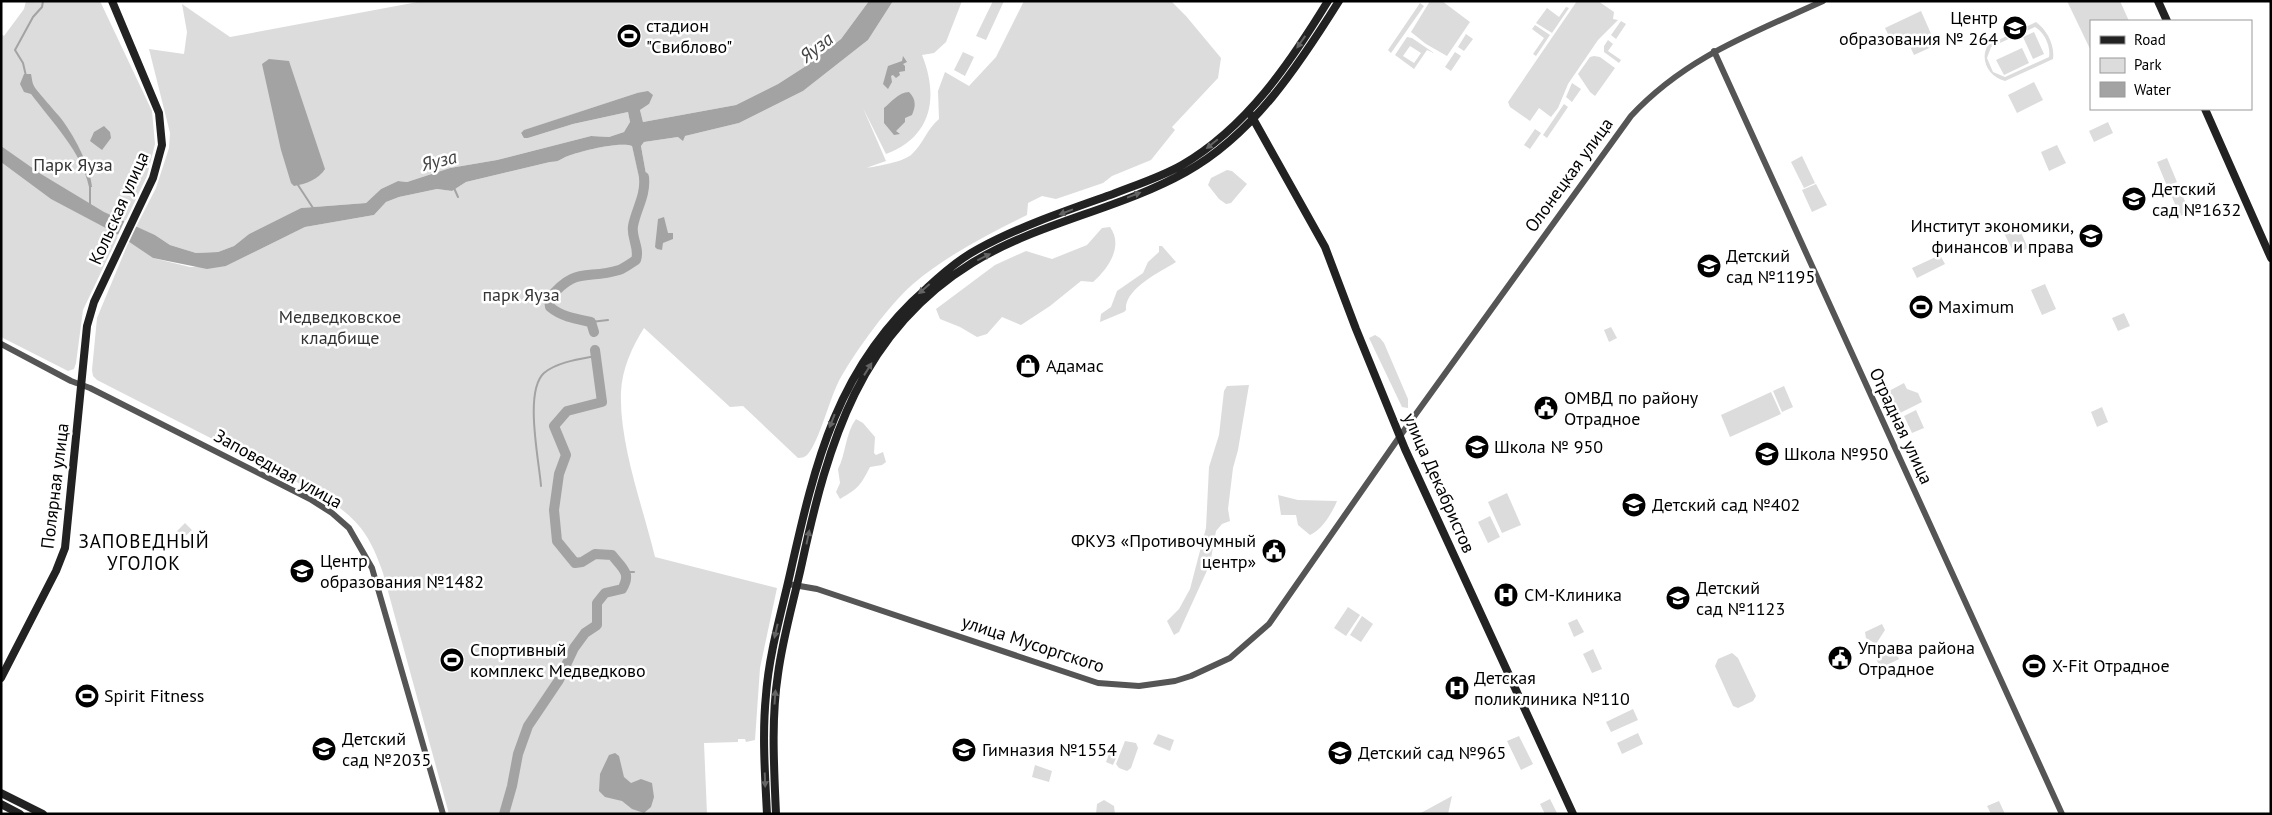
<svg xmlns="http://www.w3.org/2000/svg" width="2272" height="815" font-family="'PT Sans',sans-serif">
<style>
.green{fill:#dcdcdc;fill-rule:evenodd}
.water{fill:#a3a3a3}
.pier{fill:#fff}
.lines{fill:none;stroke-linecap:round;stroke-linejoin:round}
.stream{stroke:#a3a3a3;stroke-width:2}
.river{stroke:#a3a3a3;stroke-width:10}
.tertiary{stroke:#555;stroke-width:6}
.secondary{stroke:#222;stroke-width:8}
.oneway{fill:#646464}
.labels{text-anchor:middle;stroke-width:5;stroke-linejoin:round;paint-order:stroke}
.poi-label{font-size:18px;fill:#000;stroke:#fff;text-anchor:start}
.park-label{font-size:18px;fill:#333;stroke:#fff}
.street-label{font-size:18px;fill:#000;stroke:#fff}
.water-label{font-size:19px;font-style:italic;fill:#444;stroke:#fff}
.neighbourhood-label{font-size:19px;letter-spacing:1px;fill:#000;stroke:#fff}
</style>
<rect width="100%" height="100%" fill="#fff"/>
<path class="green" d="M26,1H100L152,111L155,144L147,176L83,310L76,363L74,369L68,371L1,337V34L4,36L24,9Z
M423,1H869L841,39L806,66L778,84L736,105L643,122L640,110L649,104L637,93L525,130L521,134L528,138L573,124L628,112L630,122L624,132L609,137L591,136L497,160L450,168L407,182L398,181L381,189L366,203L301,208L249,234L234,246L218,252L196,253L170,245L155,235L136,227L156,188L169,148L170,133L149,49L184,54L187,32L182,4L230,37Z
M893,1H962L946,42L934,53L922,55C939,97 932,137 886,154L863,108L886,161L866,168C878,166 904,162 912,154C923,144 927,129 939,119L938,91L945,72L969,86L996,57L1024,1H1171L1186,16L1221,58L1218,78L1172,127L1175,130L1151,160L1112,176L1103,183L1056,199L1042,196L1028,203L1027,215C987,235 947,255 913,284C888,306 858,348 841,377C830,396 820,440 808,454C805,457 802,458 798,458L743,406L730,407L644,328C632,347 622,369 621,392C619,444 643,507 655,557L777,588L760,668L755,740L746,742L745,739H738V742L704,743L707,814H449L383,573C369,532 357,519 322,495L97,380L93,376L92,370L97,318L129,241L153,258L190,267L226,266L305,227L374,215L386,202L399,197L437,189L452,191L466,182L550,162C559,162 560,159 568,156C580,151 620,141 632,146L643,193L646,174L641,146L644,142L685,136L739,123L803,91L868,40Z
M993,1H1004L986,40L976,36Z
M1430,1H1442L1470,22L1447,56L1426,44L1411,32Z
M1577,1H1598L1614,12L1613,19L1618,20L1598,40L1568,84L1558,108L1551,117L1539,108L1530,121L1510,107L1508,102Z
M2067,1H2120L2129,21H2091V51Z
M1420,3L1424,6L1391,53L1388,50Z
M1566,7L1569,8L1552,33L1536,23L1547,8L1559,17Z
M1921,11L1936,45L1914,55L1905,36L1892,42L1885,28Z
M1621,21L1626,24L1616,39L1611,35Z
M2036,22C2047,30 2055,45 2053,59L2005,81C1989,77 1979,60 1988,45ZM2035,27C2044,32 2051,46 2049,57L2005,77L1993,72L1987,58L1991,47Z
M1535,25L1550,35L1536,56L1533,54L1544,38L1532,29Z
M2034,32L2044,54L2033,59L2023,37Z
M1466,34L1473,39L1464,51L1458,47Z
M1407,37L1412,38L1434,53L1427,50L1414,69L1395,55ZM1410,46L1421,53L1414,63L1403,56Z
M1608,40L1613,44L1608,51L1621,60L1619,63L1604,52V46Z
M2022,48L2029,63L2004,75L1996,60Z
M963,52L974,57L965,76L954,70Z
M1455,52L1461,56L1451,71L1445,67Z
M1594,56L1600,57L1615,68L1595,96L1590,92L1578,74L1590,57Z
M2034,82L2043,100L2017,113L2008,95Z
M1572,83L1581,89L1572,102L1566,97Z
M1564,104L1568,107L1547,138L1543,135Z
M2108,122L2113,133L2094,142L2089,131Z
M1535,129L1541,133L1530,149L1524,145Z
M2057,145L2066,163L2049,171L2041,152Z
M1802,156L1815,183L1804,188L1791,162Z
M2167,158L2177,182L2167,186L2157,162Z
M1227,170L1232,171L1247,184L1231,203L1226,204L1219,199L1208,185L1211,178Z
M1816,184L1827,205L1812,212L1802,190Z
M2178,186L2190,212L2180,216L2169,190Z
M2017,224L2028,248L2015,255L2003,231Z
M1110,227C1124,246 1108,269 1093,282L1081,281L1050,306L1021,325L1002,317L987,334L977,337L960,327L940,319L936,309L995,265L1026,251L1052,259L1087,245L1102,228Z
M1159,246H1162L1176,262C1160,272 1124,289 1126,310L1124,312L1100,322L1101,314L1111,307L1117,291L1143,273L1148,262L1159,252Z
M1940,255L1945,264L1917,278L1912,268Z
M2045,284L2056,309L2042,315L2031,290Z
M2124,313L2130,326L2118,331L2112,318Z
M1611,327L1617,338L1609,342L1604,330Z
M1375,335L1380,338L1384,343L1408,399V408L1402,407L1369,338Z
M1904,383L1907,389L1918,393L1922,402L1898,414L1887,392Z
M1249,385L1238,450L1233,468L1228,509L1230,521L1222,524L1216,531L1210,564L1179,632L1174,635L1167,621L1179,609L1190,589L1206,528L1209,467L1219,435L1224,391L1227,386Z
M1784,386L1793,407L1782,412L1773,391Z
M1771,392L1781,414L1730,437L1721,415Z
M2102,407L2108,422L2097,427L2091,412Z
M1916,410L1924,428L1912,433L1904,416Z
M856,419L863,423L875,437L874,453L876,455L883,452L886,462L882,465L870,467C860,486 859,488 840,499L836,492L840,483L838,469C846,454 845,434 856,419Z
M1507,493L1521,525L1502,533L1488,502Z
M1278,495L1298,500L1337,501C1332,513 1322,530 1310,535L1298,525L1296,515H1281Z
M1490,516L1500,537L1488,543L1478,522Z
M185,523L192,530L179,542L173,535Z
M1348,607L1360,615L1346,636L1334,628Z
M1362,616L1373,624L1361,642L1350,635Z
M1577,619L1584,632L1574,637L1568,623Z
M1882,624L1885,630L1876,644L1866,638L1865,632Z
M1593,649L1602,669L1592,673L1583,654Z
M1894,650L1899,659L1881,668L1876,659Z
M1732,653L1738,658L1756,696L1753,701L1738,708L1733,706L1715,666L1718,659Z
M1633,709L1638,720L1611,732L1606,722Z
M1638,733L1643,744L1622,754L1617,743Z
M1158,734L1174,740L1170,751L1153,744Z
M1519,736L1533,764L1521,770L1507,741Z
M1125,741L1136,743L1138,748L1131,768L1127,771L1119,768L1116,764Z
M1111,748L1119,751L1113,765L1106,762Z
M1035,765L1052,771L1049,782L1032,777Z
M1452,796L1448,814H1419Z
M1550,799L1557,813L1545,814L1540,804Z
M1104,800L1114,806L1115,814H1096L1097,804Z
M1999,801L2005,814H1991L1987,806Z"/>
<path class="water" d="M869,1H893L868,40L803,91L739,123L685,136L683,141L678,137L644,142L641,146L646,174L643,195L632,146C621,141 580,151 568,156C560,159 559,162 550,162L466,182L452,191L437,189L399,197L386,202L374,215L305,227L226,266L207,269L153,258L119,235L51,199L1,162V146L41,174L104,212L155,235L170,245L196,253L218,252L234,246L249,234L301,208L366,203L381,189L398,181L407,182L450,168L497,160L591,136L609,137L624,132L630,122L628,112L573,124L528,138H524L521,133L524,130L637,93L648,91L653,95L649,104L640,110L643,122L736,105L778,84L806,66L841,39Z
M903,56L907,62L903,64L905,66V71L899,72L900,75L896,78L893,75L891,76L892,82L888,89L883,84L888,66L902,61Z
M269,59L289,61L325,169C319,179 306,184 294,186L291,183L281,150L262,64Z
M24,74H31C32,78 32,83 34,86C35,89 55,111 59,116C73,133 90,165 92,187H89C82,152 52,122 31,94L24,92L20,84Z
M909,92C916,99 916,106 912,115L905,118V122L896,131L900,134L894,135L884,123V108C890,103 899,92 909,92Z
M104,126L110,132L111,138L102,150L90,141L94,132Z
M664,217L668,233H673V239L663,243L662,250L657,249L655,247L658,219Z
M615,753L619,756L624,777L631,783L641,779L652,783L654,797L651,807L644,813L632,809L622,801L605,797L599,791L600,774L609,755Z"/>
<path class="pier" d="M125,220L137,225L128,244L117,237Z"/>
<g class="lines">
<path class="stream" d="M26,76L23,63L15,50L33,17L42,7L43,1
M298,185L313,208
M454,188L458,197
M90,207V186
M591,322L608,320
M541,486C539,460 524,391 544,373C557,362 580,359 596,356
M626,572H634"/>
<path class="river" d="M594,332L591,322C576,319 562,317 550,307L549,299C575,266 586,280 619,270C625,268 631,263 636,260C640,248 631,238 633,226C636,209 646,196 644,177
M504,814L512,786L518,754L528,726L559,680L574,648L585,633L597,625V603L605,593L622,589C632,573 622,568 612,555L595,554L582,562L575,563L557,541L554,510L559,474L566,455L554,426L567,411L602,402L595,350"/>
<path class="tertiary" d="M1714,51L2062,814
M1,344L71,381L90,388L310,499L332,513L349,528L372,568L443,814
M788,584L817,589L1098,683L1139,686L1175,681L1191,676L1230,658L1269,624L1400,436L1631,116C1686,57 1751,34 1823,1"/>
<path class="secondary" d="M2158,1L2167,21
M2205,109L2271,258
M1251,115L1325,247L1356,329L1405,449L1573,814
M1,678L56,571L65,548L87,326L94,302L153,178L162,145L159,113L112,1
M1,793L43,814
M1,804L20,814
M767,814C765,774 762,735 766,695C769,654 781,614 790,574C815,463 837,366 927,288C943,273 959,259 978,249C1020,226 1068,210 1113,194C1136,185 1161,177 1182,165C1247,127 1290,63 1328,1
M776,814C774,767 771,720 778,674C783,636 794,600 802,563C828,443 860,332 972,263C1039,222 1118,210 1186,172C1253,135 1299,65 1339,1"/>
</g>
<defs><path id="oneway-solid" d="M-6-.8H1V-3.2L6.5 0L1 3.2V.8H-6Z" transform="scale(1.25)"/></defs>
<g class="oneway">
<use href="#oneway-solid" transform="translate(1301 42) rotate(125)"/>
<use href="#oneway-solid" transform="translate(1212 144) rotate(141)"/>
<use href="#oneway-solid" transform="translate(1134 195) rotate(-21)"/>
<use href="#oneway-solid" transform="translate(1066 212) rotate(159)"/>
<use href="#oneway-solid" transform="translate(984 257) rotate(-26)"/>
<use href="#oneway-solid" transform="translate(924 289) rotate(139)"/>
<use href="#oneway-solid" transform="translate(868 369) rotate(-58)"/>
<use href="#oneway-solid" transform="translate(832 421) rotate(112)"/>
<use href="#oneway-solid" transform="translate(808 537) rotate(-78)"/>
<use href="#oneway-solid" transform="translate(776 631) rotate(103)"/>
<use href="#oneway-solid" transform="translate(775 697) rotate(-86)"/>
<use href="#oneway-solid" transform="translate(765 780) rotate(88)"/>
</g>
<defs>
<symbol id="school-disc" viewBox="-11 -11 22 22"><circle r="9.5" fill="#000" stroke="#fff"/><path d="M0-5L7-2L0 1L-7-2ZM-4 1L0 2.5L4 1V4Q0 6-4 4Z" fill="#fff"/></symbol>
<symbol id="stadium-disc" viewBox="-11 -11 22 22"><circle r="9.5" fill="#000" stroke="#fff"/><path d="M0-5a6.5 5 0 1 0 0 10a6.5 5 0 1 0 0-10ZM-3.5-1.8h7v3.6h-7Z" fill="#fff"/></symbol>
<symbol id="university-disc" viewBox="-11 -11 22 22"><circle r="9.5" fill="#000" stroke="#fff"/><path d="M0-5L7-2L0 1L-7-2ZM-4 1L0 2.5L4 1V4Q0 6-4 4Z" fill="#fff"/></symbol>
<symbol id="shop-disc" viewBox="-11 -11 22 22"><circle r="9.5" fill="#000" stroke="#fff"/><path d="M-5-2.5h2.3a2.7 3.5 0 0 1 5.4 0H5L5.5 6h-11ZM-1.5-2.5h3a1.5 2.3 0 0 0-3 0Z" fill="#fff"/></symbol>
<symbol id="civic-disc" viewBox="-11 -11 22 22"><circle r="9.5" fill="#000" stroke="#fff"/><path d="M-.6-6.5H3V-4.5H.6V-3L4-1V1h2V6H-6V1h2V-1L-.6-3ZM-1.2 2.5V6h2.4V2.5Z" fill="#fff"/></symbol>
<symbol id="hospital-disc" viewBox="-11 -11 22 22"><circle r="9.5" fill="#000" stroke="#fff"/><path d="M-5-5h3v3.5h4V-5h3V5h-3V1.5h-4V5h-3Z" fill="#fff"/></symbol>
</defs>
<g fill-rule="evenodd">
<use href="#school-disc" x="2001" y="14" width="28" height="28"/>
<use href="#stadium-disc" x="615" y="22" width="28" height="28"/>
<use href="#school-disc" x="2120" y="185" width="28" height="28"/>
<use href="#university-disc" x="2077" y="222" width="28" height="28"/>
<use href="#school-disc" x="1695" y="252" width="28" height="28"/>
<use href="#stadium-disc" x="1907" y="293" width="28" height="28"/>
<use href="#shop-disc" x="1014" y="352" width="28" height="28"/>
<use href="#civic-disc" x="1532" y="394" width="28" height="28"/>
<use href="#school-disc" x="1463" y="433" width="28" height="28"/>
<use href="#school-disc" x="1753" y="440" width="28" height="28"/>
<use href="#school-disc" x="1620" y="491" width="28" height="28"/>
<use href="#civic-disc" x="1260" y="537" width="28" height="28"/>
<use href="#school-disc" x="288" y="557" width="28" height="28"/>
<use href="#hospital-disc" x="1492" y="581" width="28" height="28"/>
<use href="#school-disc" x="1664" y="584" width="28" height="28"/>
<use href="#civic-disc" x="1826" y="644" width="28" height="28"/>
<use href="#stadium-disc" x="438" y="646" width="28" height="28"/>
<use href="#stadium-disc" x="2020" y="652" width="28" height="28"/>
<use href="#hospital-disc" x="1443" y="674" width="28" height="28"/>
<use href="#stadium-disc" x="73" y="682" width="28" height="28"/>
<use href="#school-disc" x="310" y="735" width="28" height="28"/>
<use href="#school-disc" x="950" y="736" width="28" height="28"/>
<use href="#school-disc" x="1326" y="739" width="28" height="28"/>
</g>
<g class="labels">
<g class="poi-label">
<text x="1998" y="24" text-anchor="end">Центр<tspan x="1998" dy="21">образования № 264</tspan></text>
<text x="646" y="32">стадион<tspan x="646" dy="21">"Свиблово"</tspan></text>
<text x="2152" y="195">Детский<tspan x="2152" dy="21">сад №1632</tspan></text>
<text x="2074" y="232" text-anchor="end">Институт экономики,<tspan x="2074" dy="21">финансов и права</tspan></text>
<text x="1726" y="262">Детский<tspan x="1726" dy="21">сад №1195</tspan></text>
<text x="1938" y="313">Maximum</text>
<text x="1046" y="372">Адамас</text>
<text x="1564" y="404">ОМВД по району<tspan x="1564" dy="21">Отрадное</tspan></text>
<text x="1494" y="453">Школа № 950</text>
<text x="1784" y="460">Школа №950</text>
<text x="1652" y="511">Детский сад №402</text>
<text x="1256" y="547" text-anchor="end">ФКУЗ «Противочумный<tspan x="1256" dy="21">центр»</tspan></text>
<text x="320" y="567">Центр<tspan x="320" dy="21">образования №1482</tspan></text>
<text x="1696" y="594">Детский<tspan x="1696" dy="21">сад №1123</tspan></text>
<text x="1524" y="601">СМ-Клиника</text>
<text x="1858" y="654">Управа района<tspan x="1858" dy="21">Отрадное</tspan></text>
<text x="470" y="656">Спортивный<tspan x="470" dy="21">комплекс Медведково</tspan></text>
<text x="2052" y="672">X-Fit Отрадное</text>
<text x="1474" y="684">Детская<tspan x="1474" dy="21">поликлиника №110</tspan></text>
<text x="104" y="702">Spirit Fitness</text>
<text x="342" y="745">Детский<tspan x="342" dy="21">сад №2035</tspan></text>
<text x="982" y="756">Гимназия №1554</text>
<text x="1358" y="759">Детский сад №965</text>
</g>
<g class="park-label">
<text x="73" y="171">Парк Яуза</text>
<text x="521" y="301">парк Яуза</text>
<text x="340" y="323">Медведковское<tspan x="340" dy="21">кладбище</tspan></text>
</g>
<g class="street-label">
<text transform="translate(1569 175) rotate(-54)" y="6">Олонецкая улица</text>
<text transform="translate(119 208) rotate(-66)" y="6">Кольская улица</text>
<text transform="translate(1901 426) rotate(65)" y="6">Отрадная улица</text>
<text transform="translate(278 469) rotate(29)" y="6">Заповедная улица</text>
<text transform="translate(1439 483) rotate(66)" y="6">улица Декабристов</text>
<text transform="translate(55 486) rotate(-83)" y="6">Полярная улица</text>
<text transform="translate(1033 644) rotate(18)" y="6">улица Мусоргского</text>
</g>
<g class="water-label">
<text transform="translate(816 47) rotate(-38)" y="7">Яуза</text>
<text transform="translate(439 160) rotate(-14)" y="7">Яуза</text>
</g>
<g class="neighbourhood-label">
<text x="144" y="548">ЗАПОВЕДНЫЙ<tspan x="144" dy="22">УГОЛОК</tspan></text>
</g>
</g>
<rect width="2272" height="815" fill="none" stroke="#000000" stroke-width="5"/>
<rect x="2090" y="20" width="162" height="90" fill="#ffffff" stroke="#999999"/>
<rect x="2100" y="36" width="25" height="8" fill="#222222" stroke="#999999"/>
<text x="2134" y="45" font-size="15" fill="#000000">Road</text>
<rect x="2100" y="58" width="25" height="15" fill="#dcdcdc" stroke="#999999"/>
<text x="2134" y="70" font-size="15" fill="#000000">Park</text>
<rect x="2100" y="82" width="25" height="15" fill="#a3a3a3" stroke="#999999"/>
<text x="2134" y="95" font-size="15" fill="#000000">Water</text>
</svg>
